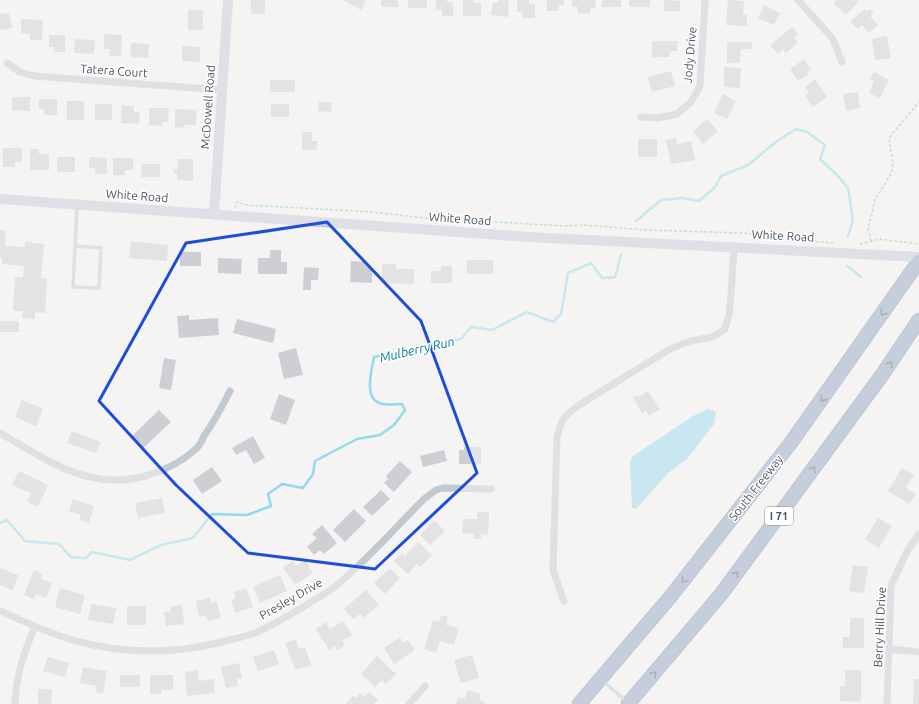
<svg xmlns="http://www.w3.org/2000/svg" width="919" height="704" font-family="Ubuntu,sans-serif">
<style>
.water{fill:#90daee}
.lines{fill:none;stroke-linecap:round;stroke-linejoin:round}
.stream{stroke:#90daee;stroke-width:2.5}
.building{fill:#cdcfd5}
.highway-casing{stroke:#7690ad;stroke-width:15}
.path{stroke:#7ad0a6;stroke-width:1.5;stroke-dasharray:3 2;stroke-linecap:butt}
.lane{stroke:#c1cad2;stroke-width:3.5}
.street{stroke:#c1cad2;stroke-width:7}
.secondary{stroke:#c1cbd6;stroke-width:10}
.highway{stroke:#8ba5c1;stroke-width:13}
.oneway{stroke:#505e6b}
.marked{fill:none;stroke:#1d4ed8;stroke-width:3;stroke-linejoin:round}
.labels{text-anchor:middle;stroke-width:3;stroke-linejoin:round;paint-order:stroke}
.shield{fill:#fff;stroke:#808990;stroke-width:1}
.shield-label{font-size:11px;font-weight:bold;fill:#4a5661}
.street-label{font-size:12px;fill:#4a5661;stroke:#fff}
.water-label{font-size:13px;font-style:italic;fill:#0c7c9b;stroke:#fff}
</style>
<rect width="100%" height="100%" fill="#f5f3f3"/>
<path class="water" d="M708,409L713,410L716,413L714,424L687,459L668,473L636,509L632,508L630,462L633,456L693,416Z"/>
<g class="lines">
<path class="stream" d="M636,221L661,200L682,198L699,201L715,187L721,176L748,165L777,141L796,129L807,132L825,145L820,159L839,177L848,188L853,220L848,236
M847,266L861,277
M0,523L7,520L25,541L59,544L71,557L86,558L92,552L130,560L161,545L193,538L212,514L247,515L271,506L268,494L282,484L303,488L313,474L315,461L357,439L380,435L394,425L405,410L402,404C396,404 389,405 383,404C362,401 372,370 374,357L461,339L471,327L492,330L527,312L553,322L561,314L568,273L591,263L602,278L615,277L621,255"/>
</g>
<path class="building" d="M251,0H265V14H251Z
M343,0H366L361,10Z
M381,0H398V7H381Z
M408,0H427V8H408Z
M436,0H447V2H453V16H442V10H436Z
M463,0H474V3H481V16H463Z
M499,0H509L508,17L491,15L493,2L498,3Z
M517,0H529V4H535V18H522V12H517Z
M547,0H564V5H558V11H547Z
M572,0H596L595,8H590V14L578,13V7H572Z
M602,0H621V7H602Z
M629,0H650V7H629Z
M664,0L680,1V11H664Z
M728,0L744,1L743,15H747V26L726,25Z
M836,0H856L858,2L846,15L833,3Z
M764,5L780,13L774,25L758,18Z
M865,9L867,11L870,9L874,13L870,16L878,25L869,33L862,25L858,29L850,21Z
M188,10H203V30H188Z
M9,13L12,28L0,30V14Z
M21,19L43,20L42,40H30V34L21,33Z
M792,27L798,34L794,38L798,43L786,53L783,49L778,54L770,45Z
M104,34L122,35L121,56H109L110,49H104Z
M49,35H65V52H54V47H49Z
M887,36L891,58L875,60L872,39Z
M75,39L95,40L94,54L74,53Z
M652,41H678L677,51H670L669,57H652Z
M727,42H752V49H741L740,63H727Z
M131,43L149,44L148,58L130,57Z
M182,46L200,47V62L182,61Z
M804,59L811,70L807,72L809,74L798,81L790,69Z
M724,67L741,68L740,88L724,87Z
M671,71L675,86L652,92L648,77Z
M874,72L889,80L880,98L869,93L874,81L870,79Z
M815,79L827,97L813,107L805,96L809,93L805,87Z
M270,80H295V92H270Z
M858,92L860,108L846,111L843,94Z
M723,94L736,101L727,119L714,113Z
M12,97H30V111L12,110Z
M39,99H57V115H44V109H39Z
M67,101H84V120H67Z
M319,101L332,103L331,112L318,111Z
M95,104H112V120H95Z
M271,104H289V117H271Z
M122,105L134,106V112H140L139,124L121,123Z
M149,108H169L168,122H162V126L149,125Z
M175,109L197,110L196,125H184V128L175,127Z
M707,119L718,131L703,144L693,131Z
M302,132H312V141H317V150H302Z
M676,138L677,144L691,141L695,160L671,164L666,140Z
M638,139H657V157H638Z
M3,148H22V162H15V167H3Z
M30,149H39V154H49V170H30Z
M57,157H75V172H57Z
M89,157L107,158V174H95V168H89Z
M113,158H133V170H125V175H113Z
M178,159H193V181L177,180V173H174V169H177Z
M142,164H160V177H141Z
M0,230L6,231L5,246L25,247V242L44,244L41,278L47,279L45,313L35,312V319L22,318L23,311H13L15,277H23L24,266L2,264V258H0Z
M131,241L168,245L167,261L129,258Z
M270,250H281V262H287V274H258V258H270Z
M180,252H201V266H180Z
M218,258L242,259L241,274L218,273Z
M467,260H493V274H467Z
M351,261L367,262L366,266H372V283L350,282Z
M382,264H396V269H414V284L382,283Z
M441,266H452V283H431V271H441Z
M304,267L319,268L318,280H311V290H303Z
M189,315V320L218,318L219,335L179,338L177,316Z
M237,319L276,329L273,343L233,333Z
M0,321H19V332H0Z
M296,348L303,375L284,379L278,353Z
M164,358L176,360L171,390L159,388Z
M648,391L660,409L649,416L646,411L642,413L633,398L637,395L638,397Z
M279,394L295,400L286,425L270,419Z
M22,400L43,409L36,426L15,417Z
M159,410L171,422L142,449L131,437Z
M72,431L101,442L96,453L67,443Z
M253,436L265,458L254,464L246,450L236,455L232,448Z
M464,447H481V464H459V450H464Z
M444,450L447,461L423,467L420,456Z
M400,461L412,472L394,492L384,483L388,479L386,476Z
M212,467L222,481L202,494L193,480Z
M902,468L914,475L906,488L916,494L909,504L888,491Z
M19,471L48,485L38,507L27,502L31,493L12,485Z
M381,490L390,499L372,516L363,507Z
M162,498L165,513L138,518L135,503Z
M73,499L94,506L89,523L79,520L81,515L69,511Z
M354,509L366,521L345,542L333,530Z
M477,512H489L488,535L481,534V539H474V534L462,533L463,519H477Z
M878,518L892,526L879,548L865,539Z
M434,520L445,531L430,545L420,535Z
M322,525L337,543L324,554L320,550L314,555L307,547L317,538L312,534Z
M418,542L432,555L420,567L417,564L408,574L394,561L402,553L405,556Z
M305,560L313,573L295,585L283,567L293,561L296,566Z
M853,565L868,567L864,593L849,591Z
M0,568L18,575L13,590L0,585Z
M390,568L400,578L385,594L374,583Z
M34,570L43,574L41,579L52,583L46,598L36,594L34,599L24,595Z
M280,575L287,591L260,603L253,587Z
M60,588L85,595L80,614L55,607Z
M246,588L253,607L235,613L231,600L236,598L234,592Z
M366,590L379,605L363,618L360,614L353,619L344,609Z
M210,598L211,603L217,602L221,618L208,621L206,616L199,617L196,601Z
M91,604L116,608L113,624L88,620Z
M182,605L184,624L166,626L164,612L171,611L170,607Z
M127,606H146V625H127Z
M441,615L448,617L446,625L459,628L454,645L440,641L436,653L424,649L433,620L439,622Z
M850,618H864V648H843V637H850Z
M343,621L352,635L342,641L345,646L337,650L335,646L329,650L316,629L326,622L330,629Z
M400,637L403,643L408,640L415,650L394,664L384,648Z
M296,639L299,649L305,647L311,665L295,670L285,643Z
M274,650L279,664L258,671L253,657Z
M472,655L479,678L461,683L454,660Z
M377,656L396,674L386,684L382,680L375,687L361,674Z
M48,657L69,663L65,677L43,671Z
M239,663L242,678L237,679L238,686L226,688L221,667Z
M83,667L107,671L103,694L96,692L97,686L80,683Z
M198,670L199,681L214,679L215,693L187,696L185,672Z
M845,670H861V702L840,701V686H845Z
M120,675H140V687H120Z
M150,675H173V690H161V694H150Z
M914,679H919V704H913Z
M38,689H52L51,704H38Z
M467,690L481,694L480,700L485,702L484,704H456L458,697L465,699Z
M369,692L378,700L374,704H346L353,696L356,698L360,693L365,697Z"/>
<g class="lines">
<defs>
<path id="highway" d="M579,704L671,596L790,444L919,261
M628,704L722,593L882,375L919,320"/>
</defs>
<use href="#highway" class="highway-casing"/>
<path class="path" d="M235,208L237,202L246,205L373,212L425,218L565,226L584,225L645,230L741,233L753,234L783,240
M806,241L833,243
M871,241L868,229L875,200L892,172L893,165L889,138L919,102
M860,244L879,239L919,244"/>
<path class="lane" d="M75,246L101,248L99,288L73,287L77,205
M603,681L627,702"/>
<path class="street" d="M798,0L833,39L842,62
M7,63L20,72L34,76L222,90
M641,117L658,118L677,114L691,102L700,86L705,0
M0,433C29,449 58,470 90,477C127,486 168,474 196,449C199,446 202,441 204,436C214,422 222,407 230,391
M564,601L553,570L557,437C561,419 565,415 579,405L670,349L690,341L713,337L725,329L729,315L731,295L734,247
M0,611C25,622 50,634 76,641C125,654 177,654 226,641C234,639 244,637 252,634C272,626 290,615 308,604C317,598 327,593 336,586C368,559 395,528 424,499L436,490L443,488L491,489
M889,649L919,652
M15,704C16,675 24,653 35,626
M409,704L425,686
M887,704L891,586L906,553L919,534"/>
<path class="secondary" d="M0,199L529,237L919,257
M214,215L228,0"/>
<use href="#highway" class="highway"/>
</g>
<defs><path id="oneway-chevron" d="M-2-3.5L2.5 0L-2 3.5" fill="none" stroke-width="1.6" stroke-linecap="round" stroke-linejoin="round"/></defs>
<g class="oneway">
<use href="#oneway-chevron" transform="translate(883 313) rotate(125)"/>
<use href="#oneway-chevron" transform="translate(890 364) rotate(-56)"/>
<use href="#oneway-chevron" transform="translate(823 399) rotate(125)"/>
<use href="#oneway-chevron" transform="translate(813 469) rotate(-54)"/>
<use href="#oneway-chevron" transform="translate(736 574) rotate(-54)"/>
<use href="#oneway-chevron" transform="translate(684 580) rotate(129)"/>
<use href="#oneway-chevron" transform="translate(654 674) rotate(-50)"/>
</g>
<path d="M0 0H919V704H0ZM327,222L421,321L477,473L375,569L248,553L176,485L99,401L186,243Z" fill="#f5f3f3" fill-opacity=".55" fill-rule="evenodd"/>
<path class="marked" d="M327,222L421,321L477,473L375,569L248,553L176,485L99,401L186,243Z"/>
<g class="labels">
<rect class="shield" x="765" y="507" width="28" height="18" rx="3"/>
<g class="shield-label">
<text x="779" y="520">I 71</text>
</g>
<g class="street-label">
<text transform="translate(690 55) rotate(-85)" y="4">Jody Drive</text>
<text transform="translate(114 71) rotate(4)" y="4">Tatera Court</text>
<text transform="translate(208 107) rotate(-86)" y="4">McDowell Road</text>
<text transform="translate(137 196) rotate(4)" y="4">White Road</text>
<text transform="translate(460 219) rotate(4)" y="4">White Road</text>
<text transform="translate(783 236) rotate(3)" y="4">White Road</text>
<text transform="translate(756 488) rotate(-52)" y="4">South Freeway</text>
<text transform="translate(291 599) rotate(-30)" y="4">Presley Drive</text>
<text transform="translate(880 627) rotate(-87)" y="4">Berry Hill Drive</text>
</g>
<g class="water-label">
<text transform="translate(417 349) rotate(-13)" y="5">Mulberry Run</text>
</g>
</g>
</svg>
